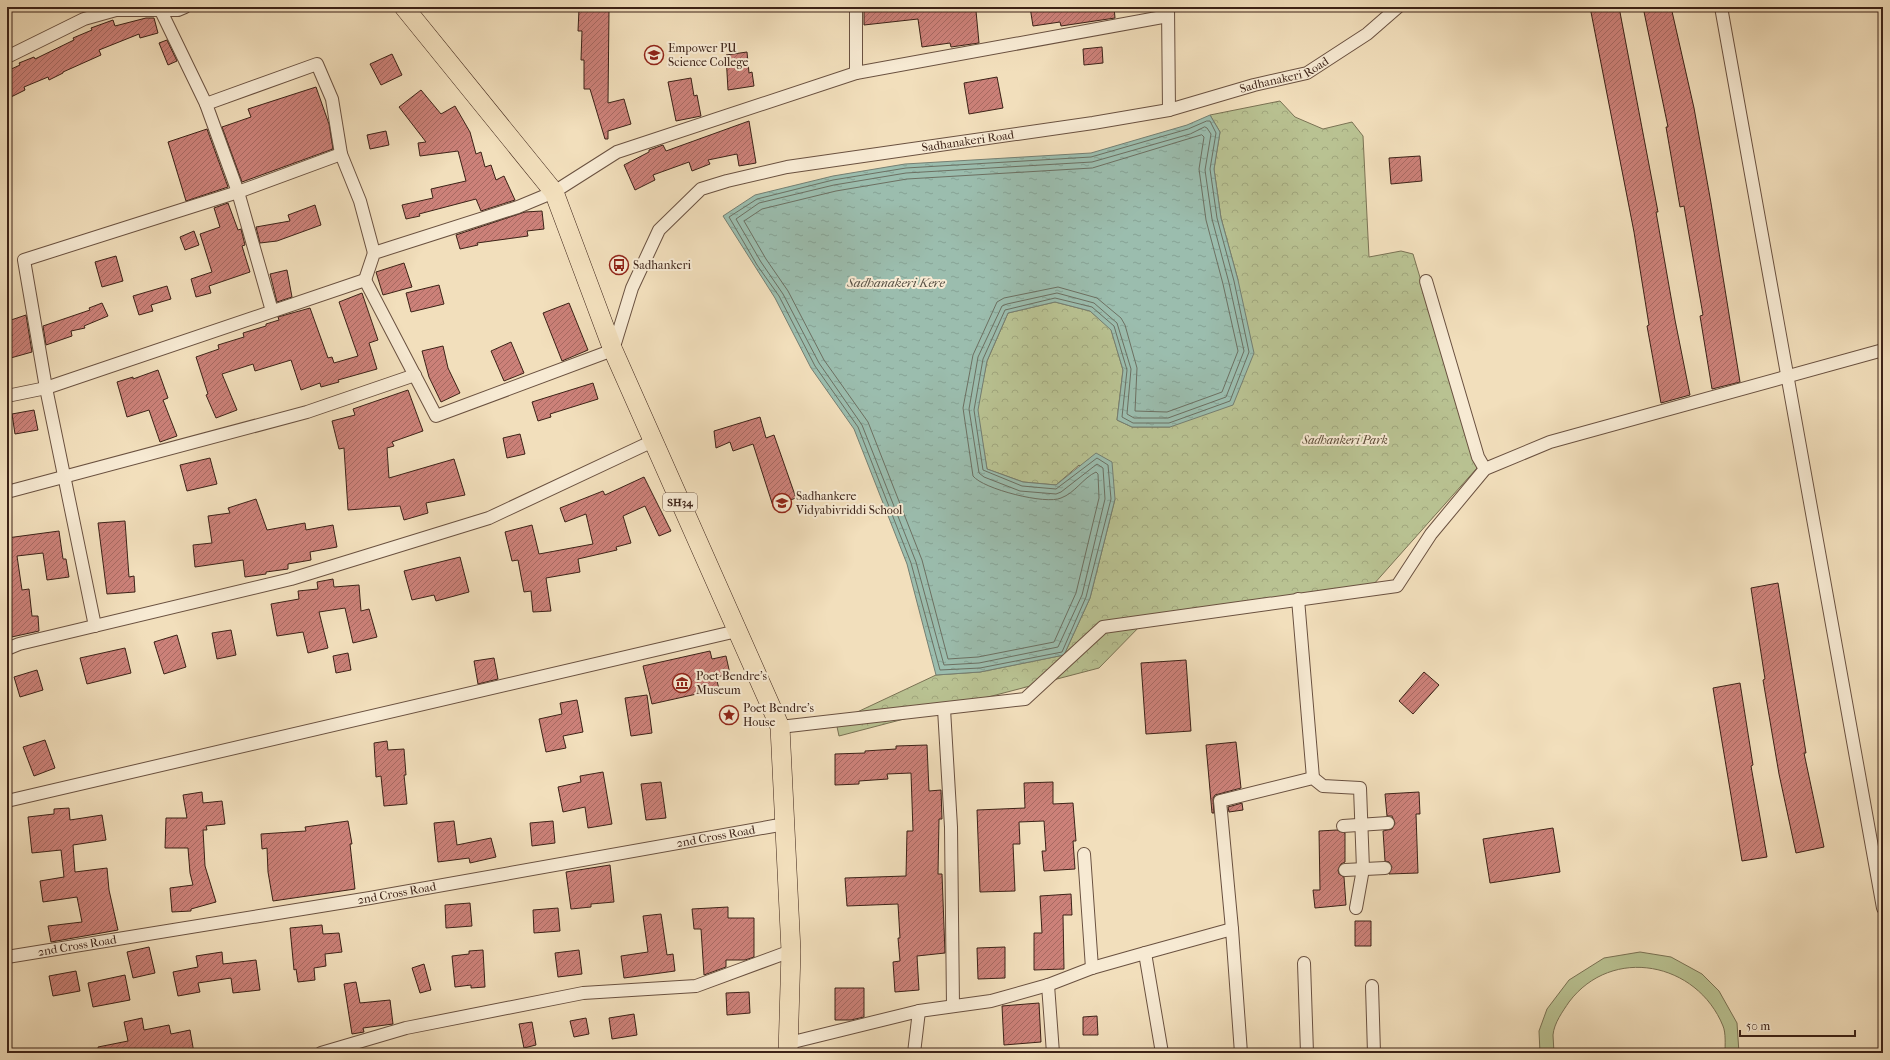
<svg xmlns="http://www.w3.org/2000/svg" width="1890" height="1060" font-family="'IM FELL French Canon',serif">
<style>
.park{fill:url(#park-crowns);stroke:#7a7254}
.pitch{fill:#b9c292;stroke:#7a7254}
.water{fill:url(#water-ripples);stroke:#757f72}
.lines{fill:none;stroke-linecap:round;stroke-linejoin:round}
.shore{stroke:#6c7062;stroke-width:1}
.building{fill:url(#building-hatch);stroke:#3c2217}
.minor-casing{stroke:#6a5140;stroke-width:14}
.primary-casing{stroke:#3c2217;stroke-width:20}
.minor{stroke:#f7ead3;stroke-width:12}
.primary{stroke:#f2dfbc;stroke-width:19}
.labels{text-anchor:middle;stroke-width:4;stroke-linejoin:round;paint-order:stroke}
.shield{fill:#f7ead3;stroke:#745e4f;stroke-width:1}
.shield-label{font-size:11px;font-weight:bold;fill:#3c2217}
.poi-label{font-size:12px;fill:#3c2217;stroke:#f7ead3;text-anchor:start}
.street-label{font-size:12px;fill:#3c2217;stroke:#f7ead3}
.park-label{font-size:12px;font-style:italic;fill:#5b4a36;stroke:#f7ead3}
.water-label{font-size:13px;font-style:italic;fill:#585044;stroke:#f7ead3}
</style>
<defs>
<pattern id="park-crowns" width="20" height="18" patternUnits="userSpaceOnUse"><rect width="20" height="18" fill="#b9c292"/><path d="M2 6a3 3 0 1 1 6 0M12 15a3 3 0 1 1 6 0" fill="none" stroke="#a0a67d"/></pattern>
<pattern id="water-ripples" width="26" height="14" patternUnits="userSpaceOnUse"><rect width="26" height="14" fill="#9bbdae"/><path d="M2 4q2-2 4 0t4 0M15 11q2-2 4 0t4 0" fill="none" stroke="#86a295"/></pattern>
<pattern id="building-hatch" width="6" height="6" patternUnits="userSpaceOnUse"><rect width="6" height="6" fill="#cc8179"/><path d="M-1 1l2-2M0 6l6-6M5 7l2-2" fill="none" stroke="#a76962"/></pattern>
</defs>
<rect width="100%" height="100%" fill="#f2dfbc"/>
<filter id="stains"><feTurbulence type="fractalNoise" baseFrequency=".005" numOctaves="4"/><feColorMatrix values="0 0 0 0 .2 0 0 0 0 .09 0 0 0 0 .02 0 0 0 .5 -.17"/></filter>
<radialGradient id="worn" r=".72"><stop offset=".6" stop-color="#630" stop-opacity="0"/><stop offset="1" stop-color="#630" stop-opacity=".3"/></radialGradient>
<path class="park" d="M1280,101L1295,117L1323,129L1352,122L1363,136L1369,257L1401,251L1413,254L1477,468L1365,594L1144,622L1099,668L839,736L836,722L936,675L980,672L1064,655L1090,598L1115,499L1079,465L1056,485L1023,482L987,469L977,410L987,361L1008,313L1055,302L1090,311L1111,329L1123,370L1117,420L1132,427H1170L1238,280L1221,218L1214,169L1220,132L1210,115Z"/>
<path class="pitch" d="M1640,952L1671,957L1702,974L1719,991L1737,1023L1739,1053H1725C1725,1045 1726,1033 1723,1026C1697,962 1612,945 1569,1002C1563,1011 1554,1023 1553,1035C1553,1041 1554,1047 1554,1053H1540L1539,1031L1547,1009L1569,980L1604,958Z"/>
<path class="water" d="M1210,115L1220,132L1214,169L1221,218L1238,280L1254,353L1233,405L1170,427H1132L1117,420L1123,370L1111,330L1090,311L1055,302L1008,313L987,361L978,410L987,469L1023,482L1056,485L1096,453L1112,462L1115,499L1090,598L1064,655L980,672L936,675L907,564L854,429L811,368L775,298L723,216L755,195L833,176L905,164L1091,153L1187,125Z"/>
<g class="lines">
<path class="shore" d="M1207,121H1210L1216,133L1210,169L1217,218L1234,281L1249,352L1230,401L1169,423H1133L1122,417L1127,370L1114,326L1092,307L1055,298L1005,310L983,359L974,410L983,470L1022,486L1056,489L1097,458L1108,465L1111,499L1086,597L1062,652L980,668L940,670L911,563L858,427L815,366L779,296L757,265L729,217L757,199L833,180L906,168L1091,157L1188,129Z
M1205,127L1207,128L1211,134L1205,170L1212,219L1229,283L1244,351L1226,397L1168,418H1134L1127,414L1131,369L1117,323L1094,303L1057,293L1007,304L1002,306L978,357L969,409L979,473L984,477L1020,491L1056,494L1061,492L1097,464L1103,468L1105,499L1082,595L1058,647L979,663L944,665L916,562L862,425L819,363L783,294L761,262L736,219L759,203L834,185L906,173L1092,162L1190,134Z
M1202,135L1204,137L1199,169L1206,220L1223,284L1238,351L1222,392L1167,412L1135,411L1137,368L1125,325L1121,318L1097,298L1058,287L1004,298L997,302L973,355L963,408L973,476C983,489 1046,505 1061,498C1075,493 1083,478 1096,472L1098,474L1099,498L1076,593L1054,642L978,657L948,659L922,560L868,422L824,360L788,291L766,259L744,221L762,209L836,191L907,179L1092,168Z"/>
</g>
<path class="building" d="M864,7H970V11H976L979,43L951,47L950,43L922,47L918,19L864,25Z
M1030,7H1114L1115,18L1061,26L1060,22L1033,26Z
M1590,7H1619L1658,212H1656L1675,320L1690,395L1661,403L1647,326L1649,325L1634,232Z
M1643,7H1671L1694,108L1711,203L1740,382L1712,389L1700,316L1703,315L1684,206L1680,207L1666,127H1668Z
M579,9L609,10L608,103L624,99L631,124L608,131V139H605L590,89H584V60H581L582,31H578Z
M146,18H154L158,33L140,38L139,34L99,50L101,55L63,72V73L49,80L48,77L24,87L25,90L11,97L7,89V71L20,65L19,63L34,57L35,59L74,40L73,38L92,30L91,28L113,20L115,26Z
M167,40L177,61L168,65L159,43Z
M1102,47L1103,63L1084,65L1083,49Z
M747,52L749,73L752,72L754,86L728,90L726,55Z
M392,54L402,75L381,85L370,64Z
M997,77L1003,108L969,114L964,83Z
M691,78L694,96L697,95L701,116L676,121L668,82Z
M316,87L329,124L333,149L242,182L222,127L251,117L248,109Z
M421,90L441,114L455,106L470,132L476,154L481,152L485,167L491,165L496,180L504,176L515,200L481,211L476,199L419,214L420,216L406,219L402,205L433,198L431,189L466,181L458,151L420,156L418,143L426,142L399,107Z
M749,121L756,163L739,166L737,154L708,160L710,164L692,171L689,162L653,175L655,180L635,190L624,165L649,152V150L663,145L666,151Z
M207,129L228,187L186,201L168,142Z
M386,131L389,145L370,149L367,135Z
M1420,156L1422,181L1391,184L1389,158Z
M228,203L238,230L241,229L245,245L242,246L250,272L209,286L211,293L196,297L191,279L212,272L200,234L220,227L214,208Z
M315,205L321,225L277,241L260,243L256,227L290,221L288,215Z
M542,211L544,229L527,231L528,236L477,243L478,245L460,249L456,235L525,212Z
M194,231L199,245L185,250L180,237Z
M116,256L123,281L102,287L95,262Z
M404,263L412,287L383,295L376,272Z
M287,270L292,297L277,302L270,274Z
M439,285L444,304L411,312L406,293Z
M167,286L171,299L151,305L153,311L139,315L133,296Z
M362,293L378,340L369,343L377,369L338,380L339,382L321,387L320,383L301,390L291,360L255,371L253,364L222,374L237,410L216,418L206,395L208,394L196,357L219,349L218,345L244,337L243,333L266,326V324L279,320L278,317L310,308L328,358L332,357L334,363L358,356L339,302Z
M102,303L108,316L84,326L85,328L71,331L72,336L46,345L43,326L90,310L89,308Z
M569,303L588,350L562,361L543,313Z
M26,315L32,352L7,359V338L12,336L8,321Z
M511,342L524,373L504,381L491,351Z
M443,346L448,368L460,393L441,402L429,377L422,351Z
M158,370L168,398L163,400L177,436L160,442L149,410L127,417L117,382L133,377V379Z
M593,383L598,399L550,414L551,417L538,421L532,402Z
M408,390L423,431L392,442L394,446L387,448L389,478L454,459L465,495L426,503L428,513L404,520L400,506L348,510L344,448L339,449L332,421L355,415L353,409Z
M34,410L38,430L15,434L12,414Z
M760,417L766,438L774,435L796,498L773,506L753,444L733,451L730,442L716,448L714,431Z
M520,434L525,454L507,458L503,438Z
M210,458L217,484L187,491L180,465Z
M644,477L671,531L659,536L645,506L623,516L631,543L616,547L617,550L578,559L580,572L546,578L551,611L533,612L531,591L524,592L518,560L512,561L505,532L532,525L539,554L593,544L586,514L565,522L560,508L603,491L605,495Z
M256,499L267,530L305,523L306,530L333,525L337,547L310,552L311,560L288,564V569L266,572V574L245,577L243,560L195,567L193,545L212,543L208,516L230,513L228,508Z
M125,521L129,577L134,576L135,592L107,594L98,523Z
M59,531L63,559H66L69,577L47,580L43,553L17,556L22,590L29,589L32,616H38L39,631L7,638V538Z
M460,557L469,592L436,601L434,595L412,600L404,571Z
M333,579L334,587L359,585L361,611L369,609L377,637L353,643L345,608L319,612L328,648L308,653L303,632L277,636L271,604L299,599L298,591L318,589L317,582Z
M1778,583L1806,753H1804L1824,847L1796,853L1779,774L1763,680L1765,679L1751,588Z
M231,630L236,655L217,659L212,633Z
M177,635L186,667L164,674L154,642Z
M125,648L131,673L87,684L80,658Z
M710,651L712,659L726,656L730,674L716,677L719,689L652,704L643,666Z
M348,653L351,670L336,673L333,656Z
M494,658L498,679L478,684L474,661Z
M1186,660L1191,731L1146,734L1141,663Z
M37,670L43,690L20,697L14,677Z
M1424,672L1439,685L1413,714L1399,701Z
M1740,683L1753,765L1751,766L1767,857L1742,861L1713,688Z
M647,695L652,733L631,736L625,698Z
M577,700L583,732L563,736L566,748L546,752L539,719L562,714L560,703Z
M45,740L55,768L34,776L23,747Z
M387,741L388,750L404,749L406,775H404L407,804L384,806L381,776L376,777L374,743Z
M1236,742L1241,788L1215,795L1213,799L1214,813H1212L1206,745Z
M927,745L929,791L941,790L942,819H939L938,874H942L945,953L917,956L919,990L895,992L893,962L900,961L898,938H900L898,904L847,906L845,878L906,876L907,831H913L911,773L887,774L888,779L859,781V784L835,785V754L865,753V751L896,749V746Z
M603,772L612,824L588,828L585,807L563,812L558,787L581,782L580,776Z
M661,782L666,818L646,820L641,784Z
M1053,782V804L1073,803L1076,841H1073L1075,869L1044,871L1042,851H1046L1044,821L1019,822L1020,844H1013L1015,891L980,892L977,810L1025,808L1024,783Z
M202,792L203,803L222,801L225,824L206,826L207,830H203L205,866L216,902L191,909V911L172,912L170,888L193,885L190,873L188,848H165L166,818H187L183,795Z
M1419,792L1420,814H1416L1418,873L1389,874L1392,867L1389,862L1385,861L1383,831L1392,829L1395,823L1392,816H1387L1385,794Z
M1242,803L1243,810L1229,812L1228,807Z
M69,808L70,820L102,815L106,840L73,845L75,872L107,868L109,890L118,930L51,942L48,926L82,922L77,897L43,902L40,881L64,877L61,850L32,853L28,817L54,814V809Z
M348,821L352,844H350L355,889L273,901L268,872L267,848L262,849L261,834L306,831L305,827Z
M454,821L457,845L491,838L496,857L470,863L469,858L438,862L434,823Z
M553,821L555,843L532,846L530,823Z
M1553,828L1560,872L1490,883L1483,839Z
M1337,830L1345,833V862L1341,864L1338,870L1339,874L1344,877L1346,905L1315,908L1313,890H1320L1319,831Z
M610,865L614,902L591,904V907L571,909L566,872Z
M1071,894L1072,915H1063L1064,969L1034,970V933H1042L1040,896Z
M470,903L472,926L446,928L445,905Z
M728,907V918H754V957L745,960H726V967L704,975L701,929H694L692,909Z
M558,908L560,931L534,933L533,910Z
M661,914L667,955L673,954L675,971L624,978L621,956L648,952L643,916Z
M1355,921H1371V946H1355Z
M322,925L323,934L339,933L342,952L325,954L326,966L314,968L315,980L298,982L296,969L294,970L290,928Z
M149,947L155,973L133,978L127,952Z
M1005,947V978L978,979L977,948Z
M483,950L485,987L471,988V985L455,987L452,956L469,954V951Z
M579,950L582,974L558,977L555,953Z
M222,952L223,964L256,960L260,990L233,993L231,978L198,983L200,992L178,996L173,972L198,967L196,956Z
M424,964L431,990L420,993L412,968Z
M76,971L80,991L53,996L49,976Z
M125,975L130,1000L93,1007L88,983Z
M356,982L360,1003L390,1000L393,1024L363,1028L364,1032L352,1034L344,984Z
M835,988H864V1017L851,1020H835Z
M749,992L750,1013L727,1015L726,993Z
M1039,1003L1041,1042L1004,1045L1002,1006Z
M634,1014L637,1035L612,1039L609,1018Z
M1097,1016L1098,1035H1083V1017Z
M142,1018L144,1030L169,1025L171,1034L190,1030L194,1053H99L98,1047L128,1041L124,1022Z
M586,1018L589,1034L574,1037L570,1021Z
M532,1022L536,1045L524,1048L519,1024Z"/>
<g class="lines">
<defs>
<g id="minor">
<path d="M1168,7L1169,110"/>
<path d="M1721,7L1883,908"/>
<path d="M161,11L206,104L238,192L272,311"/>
<path d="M7,57L84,19L116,10H178L185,7"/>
<path d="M856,73V7"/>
<path d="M206,104L317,64L332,99L341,154L360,201L374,253"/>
<path d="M365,280L374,253L518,207L554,192L617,152L856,73L1168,16"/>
<path d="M1426,281L1478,457L1485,469"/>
<path id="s1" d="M7,396L46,388L365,280L436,416L613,350L632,288L659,230L701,189L727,181L787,167L1093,123L1169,110L1254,85L1307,73L1367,34L1398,7"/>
<path d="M7,492L307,412L415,375"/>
<path d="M1298,599L1313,778"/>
<path d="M95,626L46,388L24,260L238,192L341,154"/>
<path d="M7,649L19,644L291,579L489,518L653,441"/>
<path d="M944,709L951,827L953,1006"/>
<path d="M780,727L1025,699L1103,627L1397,586L1431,534L1485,469L1550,442L1883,350"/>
<path d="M7,801L737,631"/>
<path d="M1343,826L1388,823"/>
<path d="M1084,854L1092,968"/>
<path d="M1345,870L1385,868"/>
<path d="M1232,929L1220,801L1313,778L1323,786L1360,788L1363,869L1356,908"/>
<path d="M1145,953L1232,929L1241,1053"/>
<path id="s2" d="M7,957L370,898L785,824"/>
<path d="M1304,963L1307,1053"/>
<path d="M1048,985L1053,1053"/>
<path d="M1372,986L1374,1053"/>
<path d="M789,1043L919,1011L991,1001L1048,985L1092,968L1145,953L1162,1053"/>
<path d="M321,1053L406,1028L583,993L696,986L791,951"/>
<path d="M914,1053L919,1011"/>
</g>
<path id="primary" d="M404,7L554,192L613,350L780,727L791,951L788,1053"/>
</defs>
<use href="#minor" class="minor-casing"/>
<use href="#primary" class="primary-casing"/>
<use href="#minor" class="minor"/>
<use href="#primary" class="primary"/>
</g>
<defs>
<symbol id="university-ring" viewBox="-11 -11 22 22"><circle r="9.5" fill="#f7ead3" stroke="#8f2418" stroke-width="1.5"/><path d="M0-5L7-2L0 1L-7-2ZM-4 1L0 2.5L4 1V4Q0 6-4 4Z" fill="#8f2418"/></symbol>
<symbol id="bus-ring" viewBox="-11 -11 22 22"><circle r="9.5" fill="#f7ead3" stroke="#8f2418" stroke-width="1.5"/><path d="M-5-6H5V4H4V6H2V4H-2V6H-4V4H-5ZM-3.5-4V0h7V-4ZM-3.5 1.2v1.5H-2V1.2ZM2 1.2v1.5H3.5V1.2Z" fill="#8f2418"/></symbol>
<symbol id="school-ring" viewBox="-11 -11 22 22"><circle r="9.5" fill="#f7ead3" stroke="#8f2418" stroke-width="1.5"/><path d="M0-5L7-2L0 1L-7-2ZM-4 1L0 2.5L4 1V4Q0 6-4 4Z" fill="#8f2418"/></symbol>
<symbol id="museum-ring" viewBox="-11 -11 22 22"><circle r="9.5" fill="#f7ead3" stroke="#8f2418" stroke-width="1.5"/><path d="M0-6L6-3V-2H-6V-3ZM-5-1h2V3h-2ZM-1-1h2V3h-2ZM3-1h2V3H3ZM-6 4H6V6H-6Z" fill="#8f2418"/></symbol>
<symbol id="sight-ring" viewBox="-11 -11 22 22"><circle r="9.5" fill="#f7ead3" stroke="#8f2418" stroke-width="1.5"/><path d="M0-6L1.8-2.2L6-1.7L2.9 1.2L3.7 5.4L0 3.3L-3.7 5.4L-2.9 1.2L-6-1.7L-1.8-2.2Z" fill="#8f2418"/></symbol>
</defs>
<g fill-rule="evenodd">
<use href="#university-ring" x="643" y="44" width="22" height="22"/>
<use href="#bus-ring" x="608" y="254" width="22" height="22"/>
<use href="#school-ring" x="771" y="492" width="22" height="22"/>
<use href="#museum-ring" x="671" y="672" width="22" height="22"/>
<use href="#sight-ring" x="718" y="704" width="22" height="22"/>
</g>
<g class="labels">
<rect class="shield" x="663" y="493" width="34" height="18" rx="3"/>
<g class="shield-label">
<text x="680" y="506">SH34</text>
</g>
<g class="poi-label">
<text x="668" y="52">Empower PU<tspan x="668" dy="14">Science College</tspan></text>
<text x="633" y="269">Sadhankeri</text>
<text x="796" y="500">Sadhankere<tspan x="796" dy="14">Vidyabivriddi School</tspan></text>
<text x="696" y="680">Poet Bendre's<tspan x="696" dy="14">Museum</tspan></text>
<text x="743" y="712">Poet Bendre's<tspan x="743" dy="14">House</tspan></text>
</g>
<g class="street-label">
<text dy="4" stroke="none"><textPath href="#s1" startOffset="1502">Sadhanakeri Road</textPath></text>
<text dy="4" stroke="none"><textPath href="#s1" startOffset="1178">Sadhanakeri Road</textPath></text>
<text dy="4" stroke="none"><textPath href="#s2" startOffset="719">2nd Cross Road</textPath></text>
<text dy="4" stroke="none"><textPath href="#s2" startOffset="395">2nd Cross Road</textPath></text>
<text dy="4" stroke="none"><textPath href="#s2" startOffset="71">2nd Cross Road</textPath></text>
</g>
<g class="park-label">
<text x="1345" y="444">Sadhankeri Park</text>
</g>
<g class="water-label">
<text x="896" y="287">Sadhanakeri Kere</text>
</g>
</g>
<rect width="1890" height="1060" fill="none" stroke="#f2dfbc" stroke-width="24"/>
<rect x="8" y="8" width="1874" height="1044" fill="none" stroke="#3c2217" stroke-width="2"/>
<rect x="12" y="12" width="1866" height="1036" fill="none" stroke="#3c2217"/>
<path d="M1740 1030v6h115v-6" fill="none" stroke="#3c2217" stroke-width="2"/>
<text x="1746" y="1030" font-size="12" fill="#3c2217" stroke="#f7ead3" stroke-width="3" paint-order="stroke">50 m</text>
<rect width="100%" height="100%" filter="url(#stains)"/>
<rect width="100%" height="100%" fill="url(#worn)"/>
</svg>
